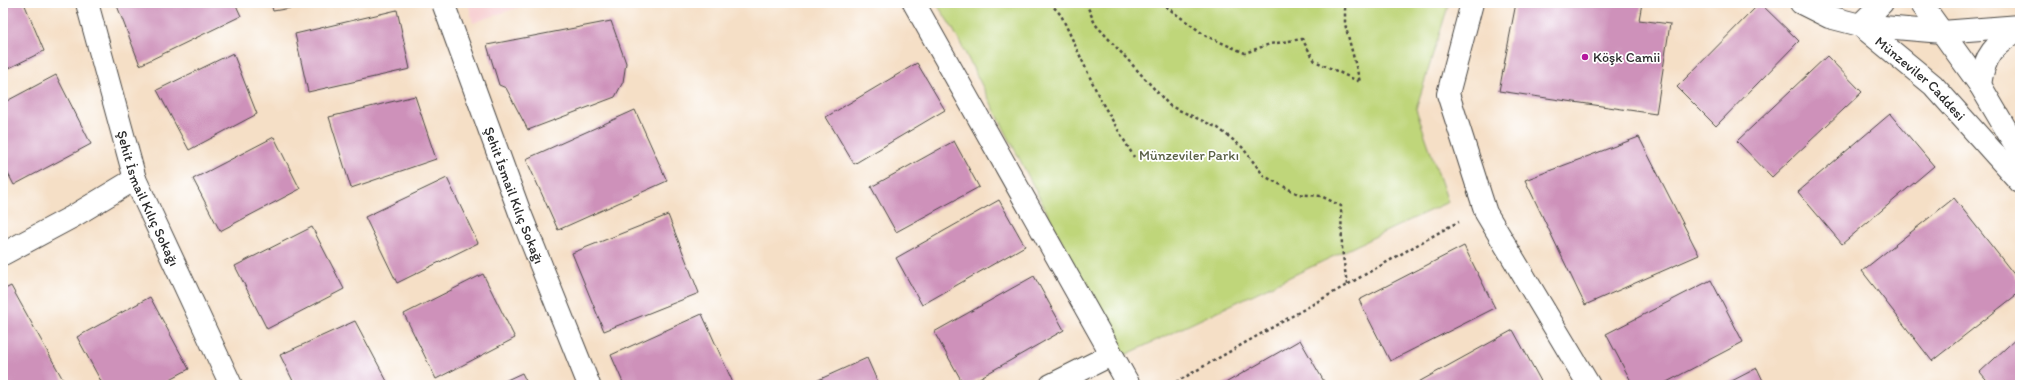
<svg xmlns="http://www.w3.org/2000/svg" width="2023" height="388" font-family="Itim,sans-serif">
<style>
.built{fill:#f7cfd1}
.green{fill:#bfd67a;stroke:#758052}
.building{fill:#ce91ba}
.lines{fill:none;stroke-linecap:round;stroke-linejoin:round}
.minor-casing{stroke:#494642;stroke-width:24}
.major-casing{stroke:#494642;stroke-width:24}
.path{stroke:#494642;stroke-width:2.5;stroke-dasharray:3 3;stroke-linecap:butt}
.minor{stroke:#fff;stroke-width:22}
.major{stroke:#fff;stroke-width:22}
.poi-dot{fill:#b5179e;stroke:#fff;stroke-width:1.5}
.labels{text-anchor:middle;stroke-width:3.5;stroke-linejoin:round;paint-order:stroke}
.poi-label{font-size:14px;fill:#2b2b2b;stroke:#fff;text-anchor:start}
.street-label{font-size:14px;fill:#2b2b2b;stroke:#fff}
.park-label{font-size:14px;fill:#575e43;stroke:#fff}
</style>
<rect width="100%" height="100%" fill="#fff"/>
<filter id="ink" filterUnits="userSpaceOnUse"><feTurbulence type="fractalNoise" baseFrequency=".025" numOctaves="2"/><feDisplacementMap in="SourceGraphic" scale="8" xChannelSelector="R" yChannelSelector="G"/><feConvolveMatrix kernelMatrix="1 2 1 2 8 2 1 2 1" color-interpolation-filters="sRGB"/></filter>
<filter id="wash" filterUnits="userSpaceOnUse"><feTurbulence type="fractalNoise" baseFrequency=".012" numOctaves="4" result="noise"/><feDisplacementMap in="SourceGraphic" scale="16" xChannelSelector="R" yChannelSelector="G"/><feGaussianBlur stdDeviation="0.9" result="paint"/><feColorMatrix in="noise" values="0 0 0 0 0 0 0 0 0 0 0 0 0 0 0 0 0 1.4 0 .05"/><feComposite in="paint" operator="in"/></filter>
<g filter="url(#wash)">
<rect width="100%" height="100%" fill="#f5dfc6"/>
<path class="built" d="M468,3H531L473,23Z"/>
<path class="green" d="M936,3H1449L1416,109L1448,202L1121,357L953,29Z"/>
<g id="blocks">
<path class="building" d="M3,3H24L44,51L3,71Z
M116,3H235L241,16L140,65Z
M271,3H315V4L273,11Z
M1516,3H1642L1639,20L1670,24L1656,114L1499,91Z
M1760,3L1799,41L1716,126L1677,87Z
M397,10L410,69L308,92L295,34Z
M611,21L626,63L623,82L615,97L528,130L506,88L499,85L487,45Z
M233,53L257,114L189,150L157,90Z
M1827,56L1862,92L1772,177L1737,141Z
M917,63L945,110L854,164L826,117Z
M56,75L91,144L14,185L3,164V103Z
M415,96L436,159L351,188L329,117Z
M635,110L667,181L558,230L526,159Z
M1890,114L1934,166L1842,244L1798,192Z
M274,137L300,189L220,231L193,179Z
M1639,137L1699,255L1585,305L1525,180Z
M954,141L979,187L896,232L871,187Z
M447,178L478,243L397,283L365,217Z
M1954,198L2020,282V292L1932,361L1862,271Z
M999,200L1025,246L922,305L896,258Z
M668,215L699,293L604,331L572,253Z
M312,227L344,289L267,329L235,266Z
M1464,246L1495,308L1390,361L1359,300Z
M483,274L515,338L436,379L404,314Z
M1034,276L1064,330L967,385H964L934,332Z
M1711,280L1743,342L1661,385H1633L1606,334Z
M11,286L66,385H3V290Z
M150,297L189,369L159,385H103L77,337Z
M702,314L734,385H624L611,355Z
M355,321L389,385H295L280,355Z
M1513,330L1543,385H1413Z
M2020,335V385H1991L1980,372Z
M1300,340L1326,385H1222Z
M867,358L879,385H807Z
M1757,368L1765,385H1724Z
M522,373L528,385H496Z"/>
</g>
</g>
<g filter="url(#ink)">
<use href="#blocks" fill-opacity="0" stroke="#494642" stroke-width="1"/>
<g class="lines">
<defs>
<g id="minor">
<path id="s1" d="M87,3L135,179L231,385"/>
<path id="s2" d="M443,3L520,213L589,385"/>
<path d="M914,3L1129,385"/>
<path d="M1472,3L1448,94L1486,213L1589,385"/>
<path d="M3,254L72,217L135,179"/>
<path d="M1051,385L1111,355"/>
</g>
<g id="major">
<path id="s3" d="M1801,3L1829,17L1860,25L1933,85L2020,182"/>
<path d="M1921,3L1980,85L2020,153"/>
<path d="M1860,25L1942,32L2020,26"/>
<path d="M1860,25L1882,3"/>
<path d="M1980,85C1984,55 1995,44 2020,29"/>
</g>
</defs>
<use href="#minor" class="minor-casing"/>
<use href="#major" class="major-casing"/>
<path class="path" d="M1050,3L1061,15L1101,101L1134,157
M1086,3L1095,24L1170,106L1218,128L1242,147L1264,176L1298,194L1321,196L1341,206L1342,248L1347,285
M1161,3L1206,36L1245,53L1270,44L1302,39L1315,61L1360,82L1345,24V3
M1171,385L1452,225L1459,222"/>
<use href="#minor" class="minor"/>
<use href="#major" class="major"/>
</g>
</g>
<circle class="poi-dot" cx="1585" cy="57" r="4"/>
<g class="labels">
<g class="poi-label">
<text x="1593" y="62">Köşk Camii</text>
</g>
<g class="street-label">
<text dy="5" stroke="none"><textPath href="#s3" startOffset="144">Münzeviler Caddesi</textPath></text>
<text dy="5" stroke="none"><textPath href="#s2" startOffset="205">Şehit İsmail Kılıç Sokağı</textPath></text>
<text dy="5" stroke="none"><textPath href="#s1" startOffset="205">Şehit İsmail Kılıç Sokağı</textPath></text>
</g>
<g class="park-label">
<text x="1189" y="160">Münzeviler Parkı</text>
</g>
</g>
<rect width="2023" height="388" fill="none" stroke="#fff" stroke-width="16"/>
</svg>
